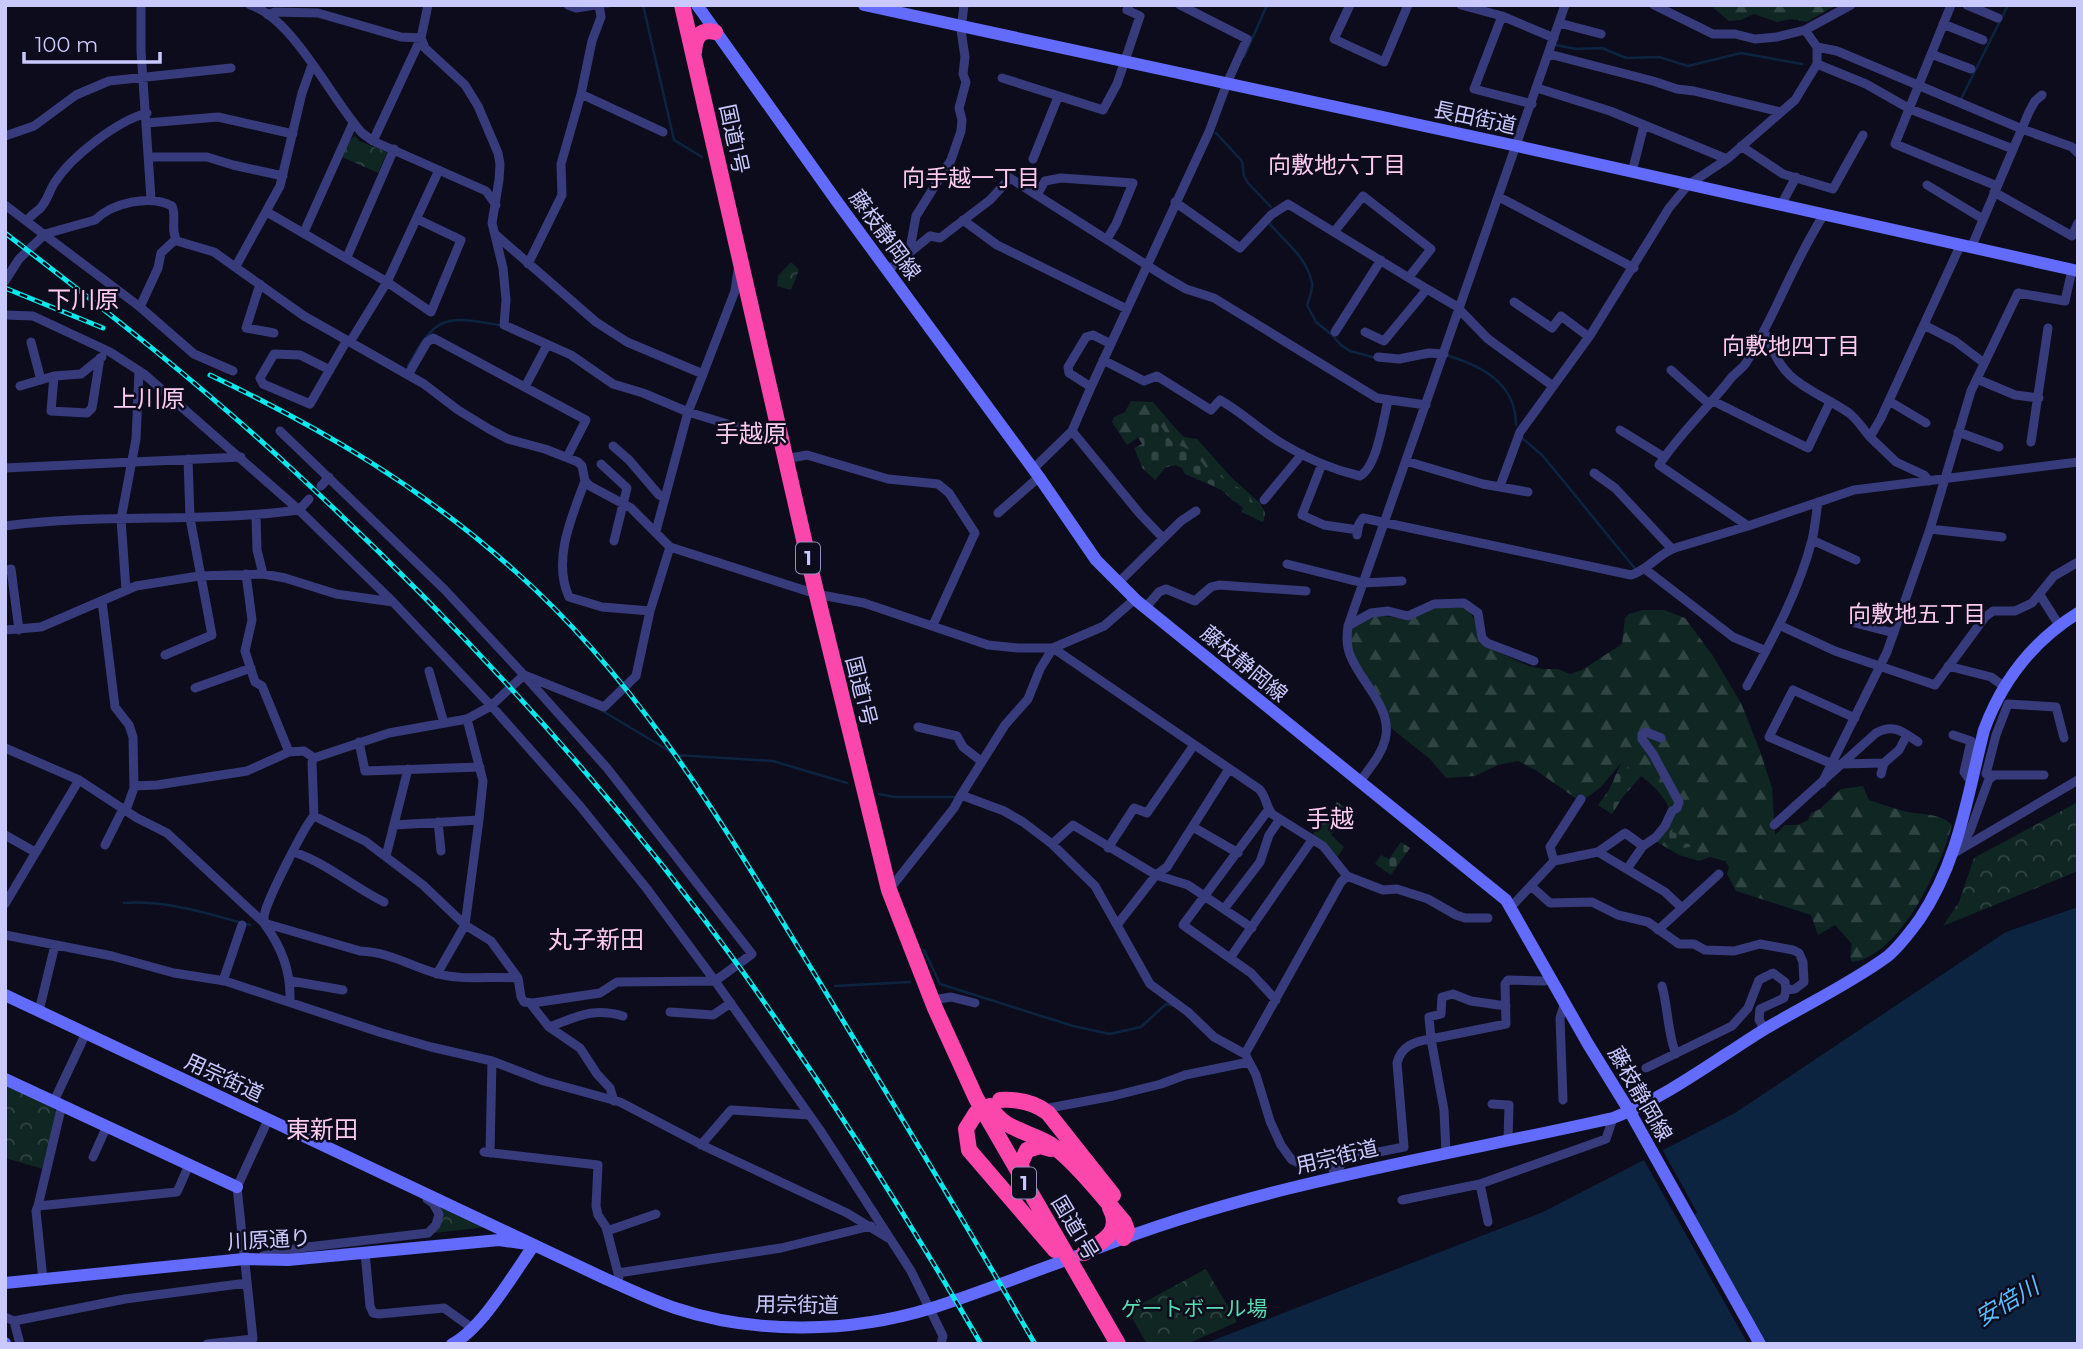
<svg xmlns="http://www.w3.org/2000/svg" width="2083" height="1349" font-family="Montserrat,'Noto Sans JP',sans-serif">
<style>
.forest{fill:url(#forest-firs)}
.cemetery{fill:url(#cemetery-stones)}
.park{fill:url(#park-crowns)}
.water{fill:#0d2440}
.pier{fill:#0d0c1d}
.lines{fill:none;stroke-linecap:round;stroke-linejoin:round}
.stream{stroke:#0d2440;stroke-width:2.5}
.street{stroke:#383b7b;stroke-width:9}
.secondary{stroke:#626bfb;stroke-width:12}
.highway{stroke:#fb47ac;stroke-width:16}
.rail-casing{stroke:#06e9ed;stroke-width:5}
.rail{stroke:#0d0c1d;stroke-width:2.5;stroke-dasharray:8;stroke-linecap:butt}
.labels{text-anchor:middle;stroke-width:5;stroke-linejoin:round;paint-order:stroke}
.shield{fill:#0d0c1d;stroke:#9190ba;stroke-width:2}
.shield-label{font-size:19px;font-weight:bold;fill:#cac9fe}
.street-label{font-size:21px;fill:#cac9fe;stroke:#0d0c1d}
.park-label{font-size:21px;fill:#58dbaf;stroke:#0d0c1d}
.neighbourhood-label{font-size:23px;fill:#fecbf0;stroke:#0d0c1d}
.water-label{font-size:23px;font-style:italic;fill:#59befb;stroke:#0d0c1d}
.quarter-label{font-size:24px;fill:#fecbf0;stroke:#0d0c1d}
</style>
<defs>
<pattern id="forest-firs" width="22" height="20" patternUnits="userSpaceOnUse" patternTransform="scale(1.75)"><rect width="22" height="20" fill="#0f2623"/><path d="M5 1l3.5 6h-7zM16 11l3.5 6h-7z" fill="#314444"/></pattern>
<pattern id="cemetery-stones" width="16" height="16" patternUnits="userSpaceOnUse" patternTransform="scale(1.75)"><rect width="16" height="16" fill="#0f2623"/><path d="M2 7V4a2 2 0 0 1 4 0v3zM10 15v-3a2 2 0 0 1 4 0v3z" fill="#314444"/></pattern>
<pattern id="park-crowns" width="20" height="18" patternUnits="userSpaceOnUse" patternTransform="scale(1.75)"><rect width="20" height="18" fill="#0f2623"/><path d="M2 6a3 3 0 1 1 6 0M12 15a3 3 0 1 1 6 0" fill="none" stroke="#314444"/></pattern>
</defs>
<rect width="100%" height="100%" fill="#0d0c1d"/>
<path class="forest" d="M1710,5H1836L1807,22L1792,19L1777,22L1754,14L1741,20L1729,21Z
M1131,401L1153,402L1176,429L1184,437L1197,439L1231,477L1260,503L1265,513L1263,522L1242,512L1243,508L1222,490L1185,474L1182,468L1175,465L1166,467L1142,435L1127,445L1112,422L1114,417L1125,412Z
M1464,607C1475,616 1477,623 1477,638L1485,646L1529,666L1543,669H1558L1570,674L1582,670L1622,644L1625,618L1629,614L1643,610H1664L1685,618L1713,656L1741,703L1760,751L1772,788L1775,835L1785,825H1798L1808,820L1811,813L1820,809L1841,789L1863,786L1869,800C1882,804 1895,809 1908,812C1925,815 1939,813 1952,825C1941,866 1901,956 1852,962L1850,957L1852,944L1835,925L1818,935L1811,915L1736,891L1727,874L1729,867L1725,861L1710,857L1699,861L1679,855L1652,839L1670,811C1663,790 1640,774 1621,763L1601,787L1581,802L1537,771L1518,761L1498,765L1475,776L1446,778L1430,759L1391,728L1385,709L1354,656L1350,634L1353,627L1376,615L1407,619L1421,615L1430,608Z"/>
<path class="cemetery" d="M1154,416L1171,441L1194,452L1206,468L1247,493L1253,502L1260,503L1265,513L1263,522L1242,512L1244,505L1233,501L1222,490L1198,479L1195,473L1175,465L1166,467L1155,480L1143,469L1134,448L1142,444L1138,437L1148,430L1146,423Z
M1621,763L1642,775L1622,798L1612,814L1598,805L1609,790Z
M1337,802L1349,810L1331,835L1344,847L1337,858L1313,834Z
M1675,811L1680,814L1672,832L1684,836L1697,835L1695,846L1684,848L1662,840Z
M1401,842L1410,848L1391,875L1375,864L1381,855L1389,859Z"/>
<path class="park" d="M355,136L359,141L387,152L378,173L342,157L350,140Z
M791,262L799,270L791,290L777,286L778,276Z
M2078,802V871L1943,926L1959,902L1974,858Z
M5,1085L53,1107L57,1112L43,1169L5,1158Z
M439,1205L488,1227L434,1233L443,1218Z
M1206,1269L1237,1322L1187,1344H1147L1128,1311Z"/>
<path class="water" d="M2078,907V1344H1204L1543,1212L1735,1113L2006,932Z"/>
<path class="pier" d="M1661,1147L1697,1212L1694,1215L1767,1344H1748L1642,1157Z"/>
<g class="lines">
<path class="stream" d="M643,5L674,140L702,157
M601,8L615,5
M1556,45L1576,49L1602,48L1626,58L1659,57L1688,66L1741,53L1802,64
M1244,57L1267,5
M1961,99L2008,5
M1216,133L1242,161L1244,176L1248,183L1271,207
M1269,223C1284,241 1307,257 1312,283C1313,289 1309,299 1307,305L1316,322L1331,334L1341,345L1350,351L1376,358
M1446,355C1482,366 1516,383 1516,425
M408,366C435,316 445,315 499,325
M1522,438L1543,456L1637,571
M601,710L676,755L773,761L847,783
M879,794L894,797H958
M124,903C167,900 208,914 250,925
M924,950L940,984L1073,1026L1110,1034L1141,1027L1166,1004L1175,1006
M835,986L910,982
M1290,1163L1301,1169L1323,1167"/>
<path class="street" d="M141,5V51L151,199
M250,5C293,18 332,100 362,133L373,141L486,191L496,205
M568,5L576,8L595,5
M1350,5L1334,39L1384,62L1408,5
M1461,5L1502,16L1554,38
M1654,5L1713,34H1735L1755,39L1777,37L1805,30L1851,5
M1951,5L1895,144L1997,186
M1967,5L1998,18
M268,15L275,12L318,13L401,37L421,38L425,48L465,85L478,106L498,153L500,164L499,180L492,223L503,268L506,300L504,325L571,355L613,384L643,393L688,412L764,435
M1502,16L1474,89L1532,104
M1559,23L1601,34
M1943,24L1983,40
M1817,47L1837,51L2022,129L2072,147L2078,153
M1549,54L1653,81L1677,89L1694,91L1780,112
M1931,54L1971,69
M1817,64L1866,84L1910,109L2013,149
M1002,78L1103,110L1117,84L1140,16L1127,10L1129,5
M1537,88L1610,111L1727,159
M581,94L663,132
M147,123L218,117L293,134
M5,136L34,126L76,95L109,81L231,68
M373,141L421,38L428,5
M1741,146L1783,174L1833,189L1863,135
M150,157H207L233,165L283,176
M1033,159L1058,97
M1632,172L1644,125
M1927,185L1983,219
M1994,192L2072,236L2078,223
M1037,195L1045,181L1061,178L1133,183L1116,224L1107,239
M1499,197L1634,268
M1175,202L1240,248L1271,215L1288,204L1427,289
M5,205L140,307L194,354L233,371
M1781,205L1796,177
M267,212L387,282L431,312L461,240L417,219
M963,220L997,245L1127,309
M27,221C31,214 38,212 42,206C48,199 50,189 55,182C72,156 117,121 147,113
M304,232L353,123
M1334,232L1363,196L1431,249L1409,277
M496,235L596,322L627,342L703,374L688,412L656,531
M1971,248L2029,112L2035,101L2042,95
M910,249L916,216L951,160L961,131L962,120L959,108L966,82L963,74L965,57L961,30L964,5
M347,257L394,149
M528,264L562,195L561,164L581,94L592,41L601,17L599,5
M236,266L280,186L302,93L312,65
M887,271L930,236L940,238L990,200L1010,178L1167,278L1186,289L1214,298L1377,398L1426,405
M5,281L19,259L45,234L95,220C112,203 150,194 172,206C177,217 170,230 177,241L214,252L304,316L424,384L458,410L489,429L508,439L545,449L578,462L582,466L585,481L590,486L631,508L670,547L816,594L864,603L988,645L1018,648H1053L1104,626L1135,599
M260,284L246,328L274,333
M1514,302L1552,328L1561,316L1589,337
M140,307L158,268L161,253L176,239
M5,315L33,316L110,352L144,374L299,510L393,602L496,711L580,806L647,889L715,981L820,1130L911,1271L943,1336L941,1344
M1924,325L1955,341L1984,363
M1335,332L1381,260
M1365,332L1384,341L1427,289L1456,306L1488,339L1553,386
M1763,333L1768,337C1783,386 1811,387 1849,413C1857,419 1863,429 1870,437L1881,418L1960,246
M31,342L41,380
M350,342L387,282L439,170
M1378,357L1399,359L1429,353L1444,354
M1103,360L1144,381L1157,376L1211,410L1220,400C1243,413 1261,431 1283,444C1306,458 1334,470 1360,476C1377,467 1383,420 1388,401
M330,370L300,355L274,354L260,378L263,384L310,404L347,340
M1671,370L1709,404
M703,374L735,291L738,270
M408,375L427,342L433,338L437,340L586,420L567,457
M54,376L51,411L87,413L92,408L100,358
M1977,379L2015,395L2039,398
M20,386L54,376L81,374L102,357
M525,387L547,345
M1091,387L1069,373L1068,367L1086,337L1093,335L1111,344
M1713,401L1808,448L1830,402
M1889,401L1926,423
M1620,430L1664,457
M280,431L445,590L524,675L607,768L752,954L715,981L617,982L600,993L533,1003L524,1002L521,997L518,978
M1072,431L1140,514L1163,538
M1958,432L1999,447
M1870,437L1896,462L1924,475L1929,481
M2031,442L2048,328
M613,446L629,460L659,495L665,498
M785,459L807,455L888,479L938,484L949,493L975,533L933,625
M1406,461L1483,484L1528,492
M601,464L627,488L614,541
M1322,464L1302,515L1324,525L1358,530
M5,468L241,457
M1033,469L1072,431L1091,387L1209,132L1227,83L1247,39L1180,5
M1594,473L1615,488L1672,549
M585,481C572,516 552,560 569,597L602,607L650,611
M321,486L329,477
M1500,486L1520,432L1591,334L1669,208L1688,185L1727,159L1795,100L1817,64V47L1805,30
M1264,500L1302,454
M998,513L1039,477
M256,516L257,550L263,574
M5,526C103,513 202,523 299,510L309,499
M1748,526L1659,465C1680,433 1708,408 1731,378C1735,373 1742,369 1746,363C1775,316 1793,263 1823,216
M1930,529L2002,537
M1357,535L1359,524L1363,518L1631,575C1648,570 1658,554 1675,548L1748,526L1854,490L2078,462
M1812,540L1856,560
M1287,564L1363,583L1402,581
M1645,569L1733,637L1766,651
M5,571L11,569L19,630
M246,574L252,620L245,651L255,682L262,686L289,752
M1119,582L1181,521L1196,511
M126,590L121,519L136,439L139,371
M2040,595L2059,625
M102,601L115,707L129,725L133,737L134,788L126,810
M1146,607L1159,592L1166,589L1195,601L1211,587L1219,585L1306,591
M1855,623L1894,633
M1779,625L1835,651L1935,685L1985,617L1993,611H2015L2032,603L2054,576L2078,562
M1348,626L1371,613L1388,611L1408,616L1434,604L1464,603L1478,613L1482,638L1487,643L1534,661
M5,630L41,627L136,586L199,576L263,574L285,578L336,594L393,602
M165,655L212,635L190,518L188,459
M1948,666L1991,677L2005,687
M429,671L444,723
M1747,686C1772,640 1799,591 1812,540C1815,528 1816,514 1818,502
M195,688L251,668
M918,727L957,736L963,747L981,761
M1953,735L1971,741L1964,772L1971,782
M359,742L365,771L480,767
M5,748L79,780L137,818L167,833L264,923C282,948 291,971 290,1002
M1830,763L1769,737L1793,690L1855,718
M1841,764L1884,763
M1881,774L1884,763L1899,750L1907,735
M1995,775L1986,774L1996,735L2008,704L2056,707L2064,738
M1360,782C1369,768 1381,756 1385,740C1394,707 1358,681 1349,652C1346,643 1347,635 1348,626L1565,5
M1822,783L1887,652L1930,529L1971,391L2018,293L2065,301L2072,270
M134,786L157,785L247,771L289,752L304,751L314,758
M961,795L1005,725L1028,699L1040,669L1053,648L1259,789C1266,796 1266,806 1272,814L1323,846L1347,876L1383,890L1397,889L1428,899L1456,915L1465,918H1488
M1269,809L1183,925L1251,973L1276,1000
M314,816L365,841L423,885L465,925L491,941L518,978C491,976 461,981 435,973C409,965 388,952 360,951L264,923C264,920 264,914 265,912C269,897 305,824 314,816L312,762L314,758L389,733L467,719L491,706L524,675L604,707L636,676L650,611L670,547
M438,822L441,851
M394,825L479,820L483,781L467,719
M1774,825L1876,733C1894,723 1903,732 1918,742
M1193,827L1238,853
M5,835L35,852
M1958,842L1966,837L1970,831L1989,779L1995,775H2044
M1052,844L1073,825L1156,875L1188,885L1252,928
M105,845L123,809
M1643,846L1656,837L1665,826L1672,811L1677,808L1679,802L1653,754L1642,739V734L1646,732L1661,738
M1108,848L1134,808L1147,813L1194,745
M294,852C328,864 352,886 384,902
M1598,852L1625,833L1643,846L1627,869
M1954,853L2078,780
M386,856L408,769
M1554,861L1550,847L1581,799
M1531,886L1550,903L1592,902L1618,915L1648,922L1679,944H1694L1705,950L1734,951L1760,944L1793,950L1799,953L1803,962L1804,982L1795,989L1786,990
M889,890L954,808L961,795L1004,811L1023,822L1052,844L1095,886L1150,984L1188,1012L1214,1037L1245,1054L1256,1075L1270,1121L1281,1145L1291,1159L1297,1162H1305L1321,1158L1328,1159L1336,1176
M5,904L79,780
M1511,907L1554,861L1598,852L1665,892L1682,908L1658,930
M1682,908L1719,874
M1224,909L1260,862L1269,835L1280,819
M1117,925L1156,875L1167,867L1229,769
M5,935L112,956L174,973L225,981L382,1033L431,1047L492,1061L544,1081L620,1102L706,1147L847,1213L888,1238
M1230,958L1312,840
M437,974L465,925L479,820
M223,981L242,925
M291,981L343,990
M1662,986C1668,1007 1668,1036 1676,1054
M939,999L951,997L975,1003
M530,1003L549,1027L580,1048L597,1074L610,1088L614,1101
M1506,1006L1471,1001L1453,994L1442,997L1441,1014L1429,1017L1431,1039L1506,1024L1505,984L1508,980L1544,981L1552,978
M39,1011L55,945
M670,1012L713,1015L731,1003
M549,1027C577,1017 592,1007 623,1016
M1245,1054L1341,882L1347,876
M1646,1068L1732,1026L1748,1008L1759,980L1773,973L1785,982L1786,990L1784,998L1760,1009L1759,1020L1765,1029
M1563,1100L1560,1018L1565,1002
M54,1101L86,1033
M1492,1104L1509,1105L1508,1141
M62,1105L38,1206L177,1192L189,1165
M1044,1109L1113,1096L1161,1084L1185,1075L1249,1062
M701,1145L731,1110L809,1115
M484,1152L598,1165L596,1206L598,1215L606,1227L619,1277
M490,1153L492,1061
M93,1157L107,1126
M1336,1176L1343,1159L1404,1147L1397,1063C1401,1046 1415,1041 1431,1039L1444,1110L1446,1153
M1402,1200L1480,1184
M38,1206L36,1211L43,1280
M1488,1222L1480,1184L1606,1139L1613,1118
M607,1231L656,1214
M365,1253L370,1306L373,1313L379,1314L444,1308L472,1328
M263,1256L299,1248L428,1233L436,1225L439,1214L433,1203L427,1199
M618,1273L781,1248L871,1226
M5,1317L14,1321L20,1344
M14,1321L125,1299L247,1283
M207,1344L253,1339L237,1187L268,1120"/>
<path class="secondary" d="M697,5L838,203L1039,477L1096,560L1137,601L1506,900L1588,1044L1630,1112L1760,1344
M864,5L1517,146L2078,271
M5,995L606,1279C629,1289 651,1300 675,1308C756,1335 851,1333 932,1308C981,1292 1029,1273 1077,1256
M5,1079L237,1187
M1098,1248C1264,1183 1440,1157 1613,1118C1667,1097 1715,1060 1765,1029C1805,1005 1850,984 1888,956C1900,946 1910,932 1919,920C1959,861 1967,797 1984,730C2002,681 2033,641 2078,613
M5,1283L244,1259L288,1260L499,1240L534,1245C514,1273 482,1329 452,1344
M5,1343V1344"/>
<path class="highway" d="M682,5L813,579L889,890L935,1008L976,1098L1118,1344
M694,52C695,37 700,29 715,32
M1000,1100C1018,1099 1034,1102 1048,1113L1113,1195
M990,1106C1002,1129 1027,1131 1048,1143C1070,1155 1107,1202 1124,1222L1127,1230L1124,1238
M976,1113L966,1129L969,1150L1055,1250
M1023,1177L1021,1163L1027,1150L1040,1146L1051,1149
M1084,1253C1102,1242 1123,1232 1110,1208"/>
<defs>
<path id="rail" d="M5,233C104,309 203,386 294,471C458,623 612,790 743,972C828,1092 907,1216 981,1344
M5,288L103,328
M210,375C323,429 423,488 516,572C642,684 724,827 811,968C887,1093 962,1217 1035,1344"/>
</defs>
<use href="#rail" class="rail-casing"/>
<use href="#rail" class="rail"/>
</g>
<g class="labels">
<g class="shield">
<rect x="796" y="542.5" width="24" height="31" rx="5"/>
<rect x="1012" y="1167.5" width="24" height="31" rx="5"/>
</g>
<g class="shield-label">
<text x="808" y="565">1</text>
<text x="1024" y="1190">1</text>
</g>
<g class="street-label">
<text transform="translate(1475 118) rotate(12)" y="7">長田街道</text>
<text transform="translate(734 139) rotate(78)" y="7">国道1号</text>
<text transform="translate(885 235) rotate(54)" y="7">藤枝静岡線</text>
<text transform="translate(1244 664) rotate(40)" y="7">藤枝静岡線</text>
<text transform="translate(861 691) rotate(76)" y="7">国道1号</text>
<text transform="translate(224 1078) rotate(25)" y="7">用宗街道</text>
<text transform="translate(1640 1094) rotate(60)" y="7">藤枝静岡線</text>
<text transform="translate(1337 1157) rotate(-13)" y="7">用宗街道</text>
<text transform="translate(1075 1228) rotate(59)" y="7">国道1号</text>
<text transform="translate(269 1240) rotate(-3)" y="7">川原通り</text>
<text transform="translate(797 1305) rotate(1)" y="7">用宗街道</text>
</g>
<g class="park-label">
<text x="1194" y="1316">ゲートボール場</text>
</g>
<g class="neighbourhood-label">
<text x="1337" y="173">向敷地六丁目</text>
<text x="971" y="186">向手越一丁目</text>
<text x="1791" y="354">向敷地四丁目</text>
<text x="1917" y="622">向敷地五丁目</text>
</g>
<g class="water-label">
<text transform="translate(2007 1302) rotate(-31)" y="8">安倍川</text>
</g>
<g class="quarter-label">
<text x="83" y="308">下川原</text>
<text x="149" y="407">上川原</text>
<text x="751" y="442">手越原</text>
<text x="1330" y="827">手越</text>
<text x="596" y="948">丸子新田</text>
<text x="322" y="1138">東新田</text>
</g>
</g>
<rect width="2083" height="1349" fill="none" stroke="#cac9fe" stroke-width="14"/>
<path d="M24 52v10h136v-10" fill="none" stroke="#cac9fe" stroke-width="3.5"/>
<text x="35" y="52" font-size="21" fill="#cac9fe" stroke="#0d0c1d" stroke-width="5" paint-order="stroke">100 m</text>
</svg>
